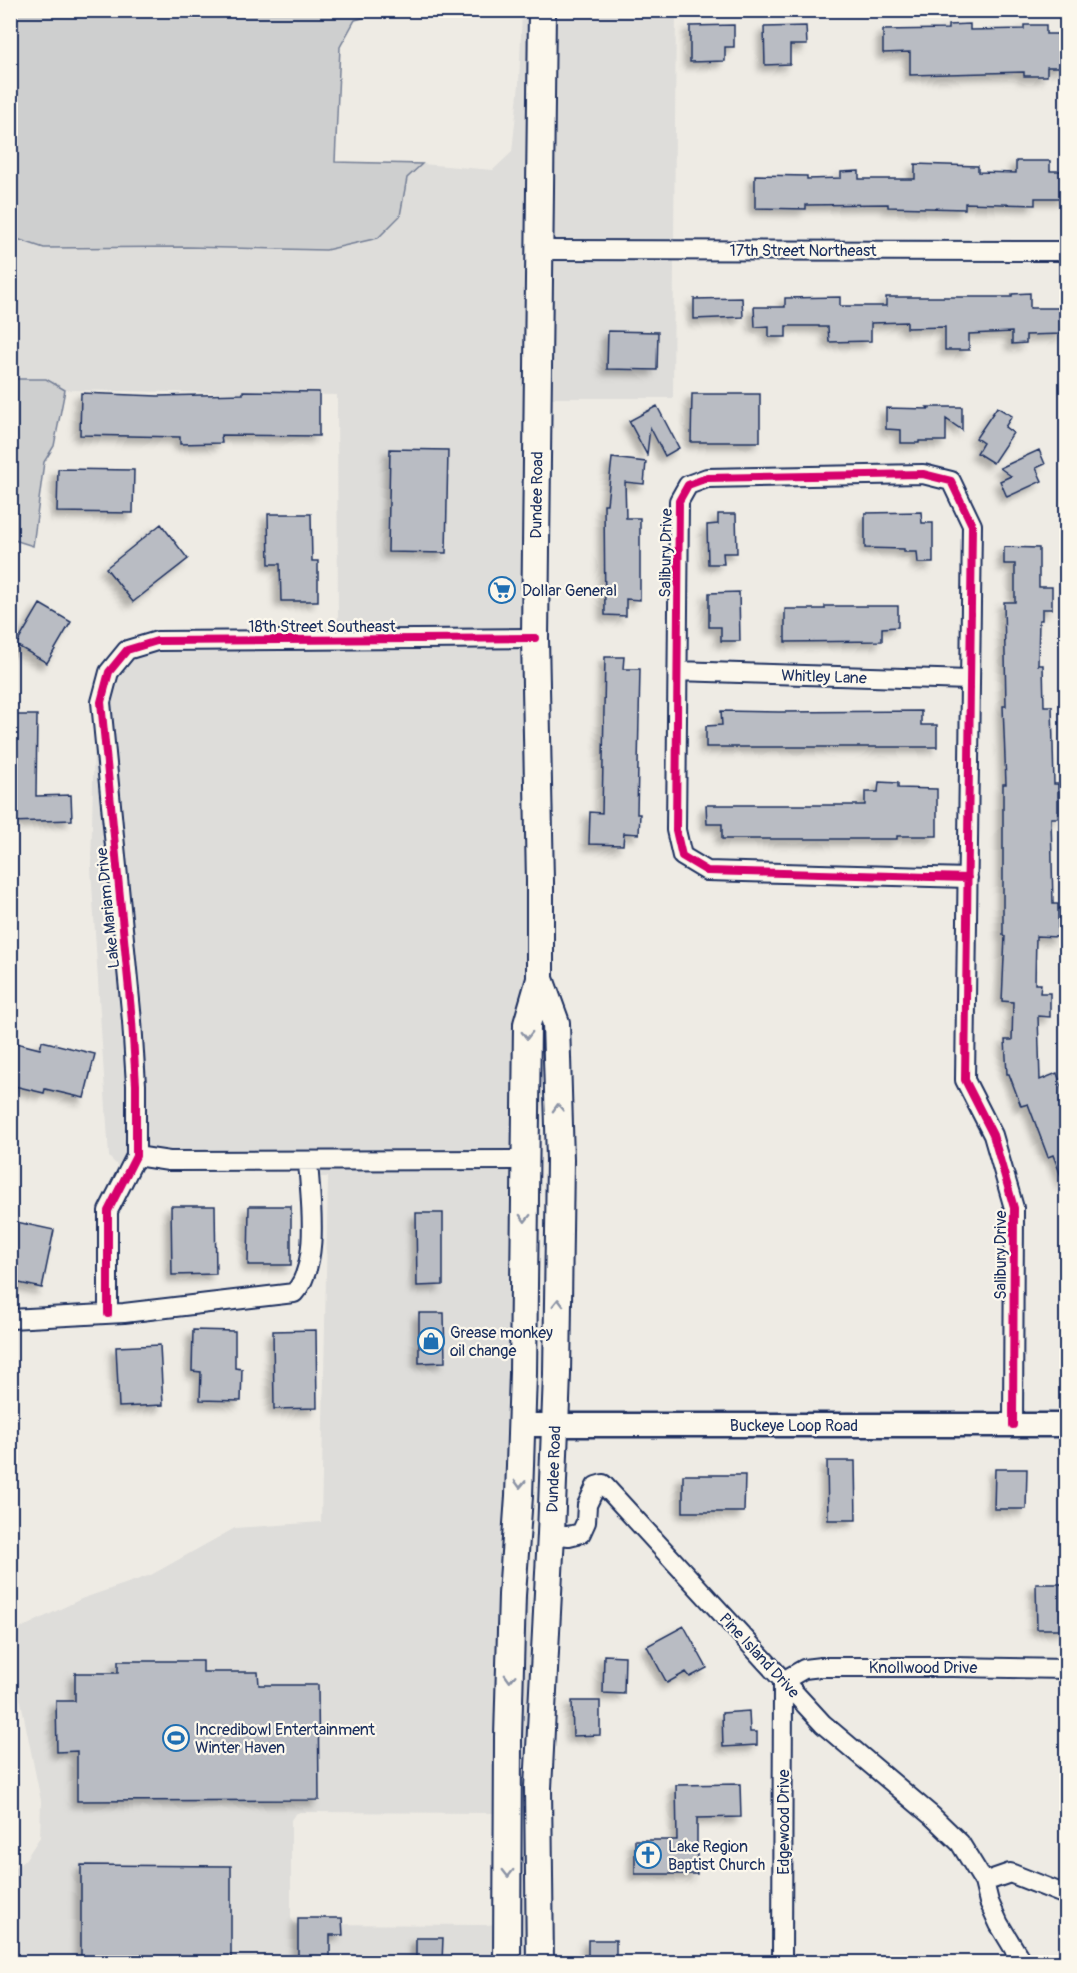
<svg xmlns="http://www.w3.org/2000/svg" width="1077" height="1973" font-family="Pangolin,sans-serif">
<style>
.built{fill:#deddda;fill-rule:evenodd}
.green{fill:#cecfcf;stroke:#747f96;stroke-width:1.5}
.building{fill:#b9bcc3;stroke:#1b2f5e;stroke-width:1.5;filter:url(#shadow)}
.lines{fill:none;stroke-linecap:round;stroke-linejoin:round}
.minor-casing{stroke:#1b2f5e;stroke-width:22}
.tertiary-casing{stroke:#1b2f5e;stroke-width:27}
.secondary-casing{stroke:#1b2f5e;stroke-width:30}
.minor{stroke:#fbf7ec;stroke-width:18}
.tertiary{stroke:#fbf7ec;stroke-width:22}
.secondary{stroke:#fbf7ec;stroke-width:26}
.cycleway-casing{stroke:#fbf7ec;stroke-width:11}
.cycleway{stroke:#d6006c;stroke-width:8}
.oneway{stroke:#8b93a5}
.labels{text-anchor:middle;stroke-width:4.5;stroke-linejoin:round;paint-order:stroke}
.street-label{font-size:16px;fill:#1b2f5e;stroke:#fbf7ec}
.poi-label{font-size:16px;fill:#1b2f5e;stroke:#fbf7ec;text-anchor:start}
</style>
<defs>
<filter id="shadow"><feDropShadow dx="-5.5" dy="5.5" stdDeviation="3" flood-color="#0004"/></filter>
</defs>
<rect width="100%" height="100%" fill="#eeebe4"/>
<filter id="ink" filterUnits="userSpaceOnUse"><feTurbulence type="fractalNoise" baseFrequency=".0167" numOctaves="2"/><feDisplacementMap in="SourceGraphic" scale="12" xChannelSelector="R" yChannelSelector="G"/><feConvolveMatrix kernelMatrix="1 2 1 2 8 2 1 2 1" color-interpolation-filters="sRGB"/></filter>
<g filter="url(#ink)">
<path class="built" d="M522,11H532L524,629L338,630L337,395L65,390L46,379H11V237L44,248L187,247L400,216L407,178L422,164L493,170L512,152L519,84Z
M552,11H676L674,241H549Z
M549,259H674L673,398H547Z
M525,646L530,972L516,1151L170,1152L146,1148V1085L142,1020L111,703L119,676L134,658L159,650Z
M94,738L122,1021L126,1085V1154L119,1167L109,1157L91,868Z
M516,1169L497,1962H11L10,1859L15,1868L25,1860L40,1837L41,1801L21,1702L11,1670V1633L81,1599L151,1575L235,1528L321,1522L328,1177H319V1170ZM300,1812L493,1813L497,1820L496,1920L493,1924L488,1925L295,1924L291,1918V1820L295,1814Z
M526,1545L530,1620V1962H517L518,1737Z"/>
<path class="green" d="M11,10L389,11L355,20L340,47L335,162L422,164L407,178L400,216L378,238L326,250L187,247L44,248L11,237Z
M10,379H46L65,390L54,446L44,462L33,546L11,539Z"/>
<path class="building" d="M970,24V30L1024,29V25H1046V34H1063V67H1047V76H1024V72L910,75V52L883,53V30L948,29V25Z
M734,25V47H725V61L690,62V26Z
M806,26L807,45H790V64L765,65L764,27Z
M1016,161H1050V171H1064V198H1035V205L965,203V209L888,207V204L806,205V209L755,208V175L807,176V179L841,178V172L859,171V179H915V164L978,166V172L1016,173Z
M1030,293V308H1062L1063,334L1026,335V343L1012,344V332L969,334V350H945V327L907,328V322L871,323V341L829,342L828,327H819V326H786V337H769V326L755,327L754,307H785V298L840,297V306H886V297H1012V294Z
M742,298L743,317L694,319V299Z
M608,331L658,332L657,370L607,369Z
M243,391L319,392V436L221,435L222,443L180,444V437L80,435L81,393L158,396L243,394Z
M692,394H760V442H691Z
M657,406L679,448L665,456L650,427L647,455L629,421Z
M927,407H962V430L946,419V441H919V443H901V430L886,429V408L929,409Z
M997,407L1012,416L1005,427L1013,433L993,463L977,453L983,443L976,438Z
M390,449L448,450L446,553L388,552Z
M1039,450L1045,464L1036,468L1042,481L1007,497L1000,481L1011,476L1000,468Z
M612,458L646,462L644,484L625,482L626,518H640V600L626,599V616L605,615L604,504H607Z
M58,469L134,470L133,513L57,512Z
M921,512L922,523H933V563H918L917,552H904V549L865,548V513Z
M268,514H311L312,561H318V601H281L280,564H269Z
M718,514H736L737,553H723L724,564H708L707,525L718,524Z
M161,524L188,559L133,602L106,568Z
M1004,547L1039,548V587H1052V609H1042V620H1039L1038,665H1043L1044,706H1052L1054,784H1058V818H1051L1053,904H1058V937L1036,936L1035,984H1041L1040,993H1050V1017L1038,1016L1040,1080L1057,1073L1066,1099L1065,1186L1053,1155L1048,1157L1028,1104L1021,1106L1009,1074H1007L1005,1040H1012L1013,1002L1002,1001L1005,936L1003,935V784H1006L1003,706H1006L1004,602H1015V564H1004Z
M739,592L740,641H721V627H709V593Z
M40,604L71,622L47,663L16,645Z
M825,606H898V627L882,628V641L785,642V609H825Z
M605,657H624L623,669H640L637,814H640L639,834L624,833L623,845L589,844L590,812L602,813Z
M721,711L779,712L921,711V725H937V747H706V726L722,725Z
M10,715H37L36,796L71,795L72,820L10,822Z
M879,782L898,783V788L937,789V836H897V839H722V824H707L706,805H865V792H878Z
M42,1041L95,1054L84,1098L45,1089L44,1093L10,1085V1065L16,1043L40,1049Z
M171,1206H215L216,1274L172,1275Z
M249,1206H291V1265H248Z
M416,1213H443V1285L417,1286Z
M12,1221L54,1230L42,1288L10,1281Z
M419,1313H444L445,1362L419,1363Z
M193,1330L235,1331V1368L242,1369L241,1401L200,1400L201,1372L192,1371Z
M316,1330L317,1408L274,1409L273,1331Z
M160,1345L163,1405L119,1407L116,1347Z
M827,1461H855L856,1520H828Z
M995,1469H1027L1026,1509H994Z
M683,1475H745L744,1512H683Z
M1036,1584H1064V1629H1037Z
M684,1626L707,1668L690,1677L686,1672L667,1683L647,1646Z
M604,1655L625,1656L624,1694L603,1693Z
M118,1661H203V1672H258L259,1685H318L319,1800L77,1801V1751L57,1752L56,1701H75V1673H118Z
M572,1701H600V1735L573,1736Z
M749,1711L750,1732H757V1745L723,1747L722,1713Z
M740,1784L741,1817L697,1818V1874H635V1840H677L676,1785Z
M81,1865L231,1866V1960L81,1959Z
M298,1918H342L343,1935H330V1962H298Z
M416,1938H443L442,1962H416Z
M588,1940H616V1962H588Z"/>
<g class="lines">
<defs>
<path id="minor" d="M539,250L1066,251
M677,671L970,680
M968,878L707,871L682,856L676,830L679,501L688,485L707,478L923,474L951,481L972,525L965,1080L993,1135L1014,1208L1013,1425
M136,1156L169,1161L526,1160
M108,1314V1211L136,1156V1085L132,1021L101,702L109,672L127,650L157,641L535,638
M10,1319L124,1313L294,1293C321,1265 310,1198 308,1161
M551,1534L569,1536L581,1533L586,1522L587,1505L596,1486L603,1484L823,1724L932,1816L960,1843L984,1882L989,1902L999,1924L1022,1962
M984,1882L1010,1873L1066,1895
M782,1962L783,1681L804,1669L821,1667H952L1066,1669"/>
<path id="tertiary" d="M521,1425H1066"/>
<path id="secondary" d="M540,979L556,1023L560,1160L557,1374L551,1534L538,1788L540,1962
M507,1962L508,1737L512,1595L519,1496L523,1373L527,1024L540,979V881L535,638L542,10"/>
</defs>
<use href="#minor" class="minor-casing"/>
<use href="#tertiary" class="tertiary-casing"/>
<use href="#secondary" class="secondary-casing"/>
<use href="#minor" class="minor"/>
<use href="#tertiary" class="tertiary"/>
<use href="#secondary" class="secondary"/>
<defs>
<path id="cycleway" d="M968,878L707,871L682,856L676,830L679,501L688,485L707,478L923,474L951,481L972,525L965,1080L993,1135L1014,1208L1013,1425
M108,1314V1211L136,1156V1085L132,1021L101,702L109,672L127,650L157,641L535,638"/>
</defs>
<use href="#cycleway" class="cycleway-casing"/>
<use href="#cycleway" class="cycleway"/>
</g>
<defs><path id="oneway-chevron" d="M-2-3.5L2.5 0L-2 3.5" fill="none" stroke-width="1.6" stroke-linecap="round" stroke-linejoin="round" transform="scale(1.5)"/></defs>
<g class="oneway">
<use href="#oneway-chevron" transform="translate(527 1035) rotate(90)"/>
<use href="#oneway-chevron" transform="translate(558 1108) rotate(-92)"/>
<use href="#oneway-chevron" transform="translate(525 1218) rotate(91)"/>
<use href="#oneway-chevron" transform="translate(558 1303) rotate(-89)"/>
<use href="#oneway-chevron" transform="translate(520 1484) rotate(92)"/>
<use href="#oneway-chevron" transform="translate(510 1678) rotate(92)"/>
<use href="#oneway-chevron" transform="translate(508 1873) rotate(90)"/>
</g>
</g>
<defs>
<symbol id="supermarket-ring" viewBox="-11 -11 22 22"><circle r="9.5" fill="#fbf7ec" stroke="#1f6fb2" stroke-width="1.5"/><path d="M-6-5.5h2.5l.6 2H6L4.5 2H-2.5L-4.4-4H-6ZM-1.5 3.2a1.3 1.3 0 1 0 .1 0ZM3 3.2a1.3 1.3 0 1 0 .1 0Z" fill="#1f6fb2"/></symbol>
<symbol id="shop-ring" viewBox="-11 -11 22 22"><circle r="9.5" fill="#fbf7ec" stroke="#1f6fb2" stroke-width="1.5"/><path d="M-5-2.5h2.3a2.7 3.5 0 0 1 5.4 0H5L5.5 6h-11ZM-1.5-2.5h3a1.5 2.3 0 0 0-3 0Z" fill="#1f6fb2"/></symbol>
<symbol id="stadium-ring" viewBox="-11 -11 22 22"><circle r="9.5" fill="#fbf7ec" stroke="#1f6fb2" stroke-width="1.5"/><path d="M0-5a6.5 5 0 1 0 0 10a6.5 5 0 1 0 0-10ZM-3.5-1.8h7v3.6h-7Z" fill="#1f6fb2"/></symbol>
<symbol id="church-ring" viewBox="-11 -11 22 22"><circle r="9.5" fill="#fbf7ec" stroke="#1f6fb2" stroke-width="1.5"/><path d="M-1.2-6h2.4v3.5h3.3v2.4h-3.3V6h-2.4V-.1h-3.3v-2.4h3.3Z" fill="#1f6fb2"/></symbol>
</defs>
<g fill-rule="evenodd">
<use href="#supermarket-ring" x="487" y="575" width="30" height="30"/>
<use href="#shop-ring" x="416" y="1326" width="30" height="30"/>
<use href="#stadium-ring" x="161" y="1723" width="30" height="30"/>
<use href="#church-ring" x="633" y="1840" width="30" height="30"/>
</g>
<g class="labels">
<g class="street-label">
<text x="803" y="256">17th Street Northeast</text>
<text transform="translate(536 495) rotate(-89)" y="6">Dundee Road</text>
<text transform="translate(665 553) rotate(-89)" y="6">Salibury Drive</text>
<text x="322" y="632">18th Street Southeast</text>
<text transform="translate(824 676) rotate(2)" y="6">Whitley Lane</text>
<text transform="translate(107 908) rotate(-96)" y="6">Lake Mariam Drive</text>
<text transform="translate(1000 1255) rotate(-90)" y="6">Salibury Drive</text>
<text x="794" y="1431">Buckeye Loop Road</text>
<text transform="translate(553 1469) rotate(-88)" y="6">Dundee Road</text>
<text transform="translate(760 1655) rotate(47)" y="6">Pine Island Drive</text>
<text x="923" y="1673">Knollwood Drive</text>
<text transform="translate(783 1822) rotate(-90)" y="6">Edgewood Drive</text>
</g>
<g class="poi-label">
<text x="522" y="596">Dollar General</text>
<text x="450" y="1338">Grease monkey<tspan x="450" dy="18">oil change</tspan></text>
<text x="195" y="1735">Incredibowl Entertainment<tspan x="195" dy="18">Winter Haven</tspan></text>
<text x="668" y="1852">Lake Region<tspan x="668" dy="18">Baptist Church</tspan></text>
</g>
</g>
<rect width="1077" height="1973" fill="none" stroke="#fbf7ec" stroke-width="36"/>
<rect x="18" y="18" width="1041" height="1937" fill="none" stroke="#1b2f5e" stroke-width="2" filter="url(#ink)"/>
</svg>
